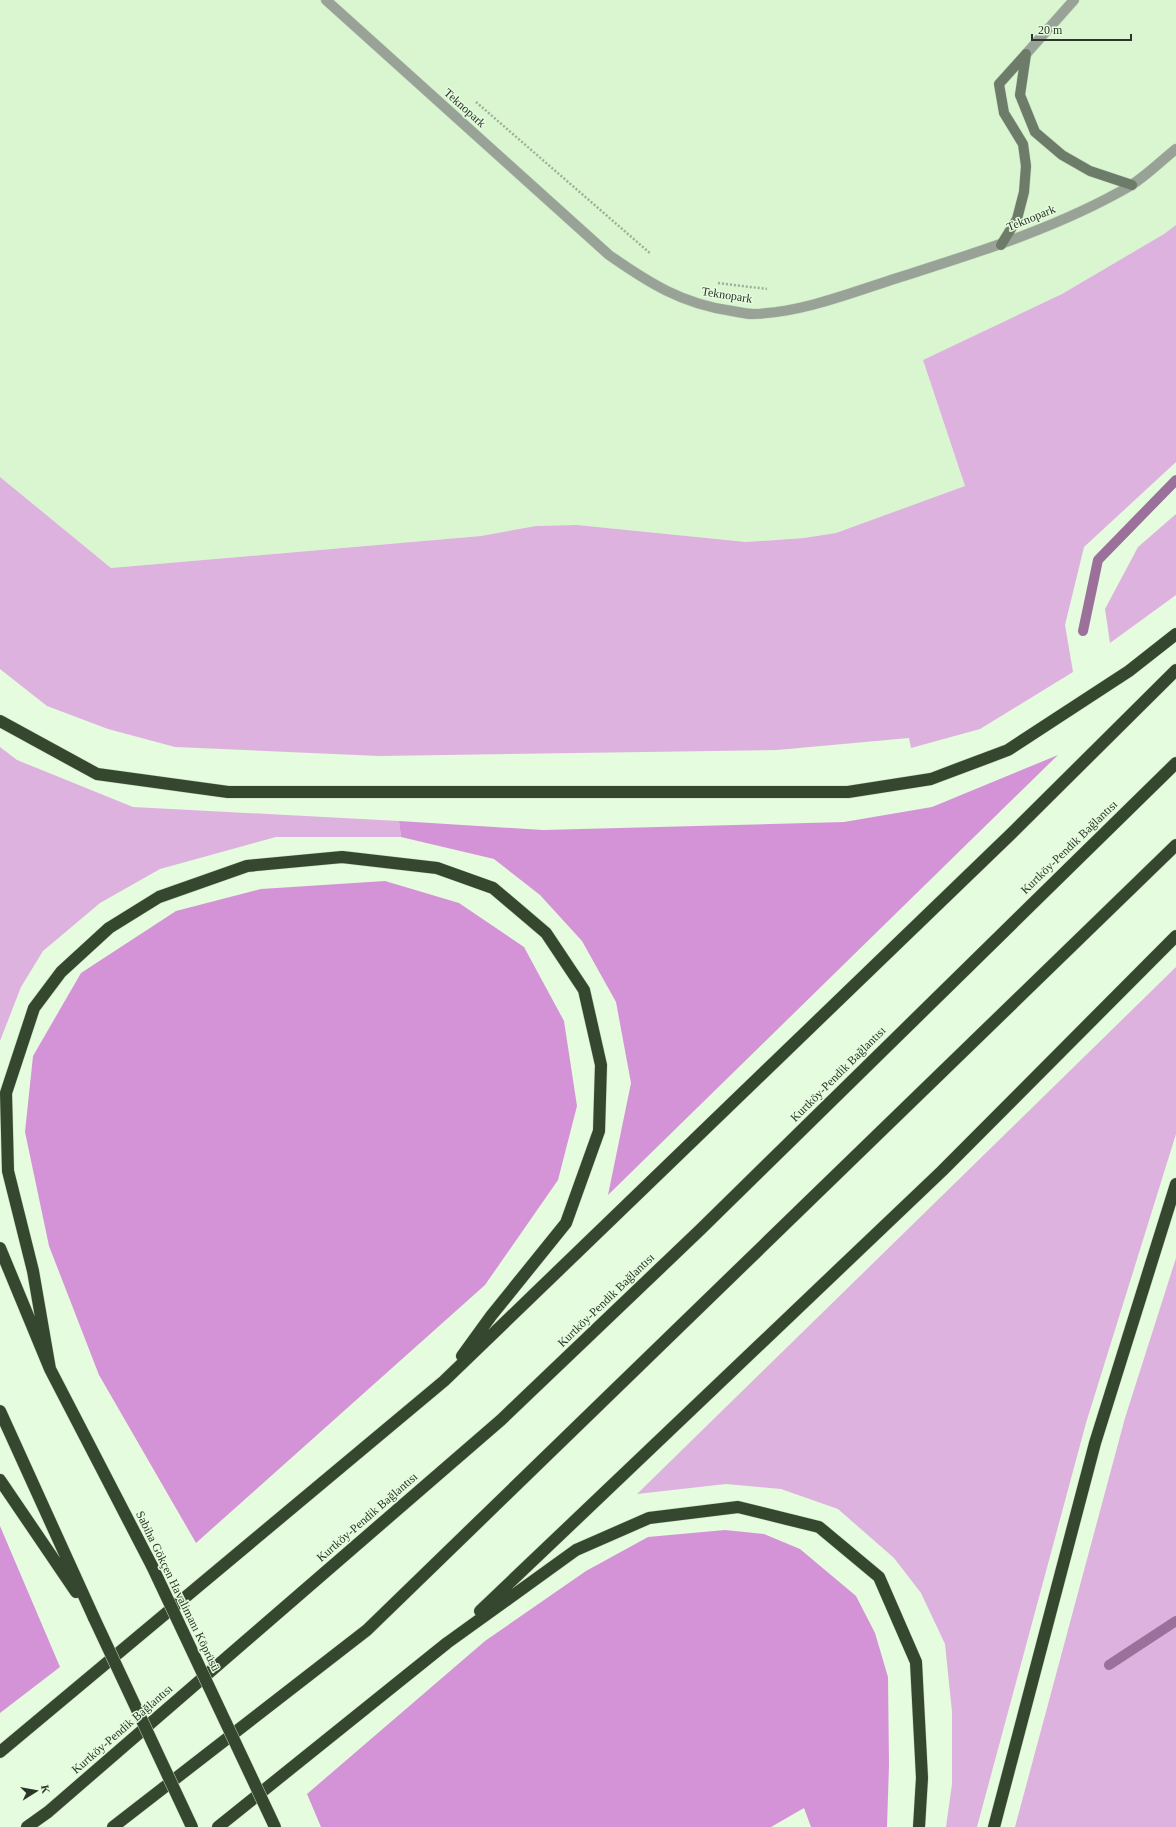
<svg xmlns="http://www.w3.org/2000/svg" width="1176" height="1827" font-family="Georgia,serif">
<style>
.built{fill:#d9f6d1}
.green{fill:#deb2df}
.forest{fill:#d493d7}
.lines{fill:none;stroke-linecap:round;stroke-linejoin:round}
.stream{stroke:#9b709b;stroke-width:10}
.street-casing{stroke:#c4d8be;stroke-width:11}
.secondary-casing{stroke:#c4d8be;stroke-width:11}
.highway-casing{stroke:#c4d8be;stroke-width:13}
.path{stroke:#9daf98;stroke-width:2.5;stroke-dasharray:2 2;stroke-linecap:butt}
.street{stroke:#98a296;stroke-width:10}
.secondary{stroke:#6d7b69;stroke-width:10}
.highway{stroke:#35482f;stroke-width:12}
.highway-bridge-casing{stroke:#c4d8be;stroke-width:13;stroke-linecap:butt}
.highway-bridge{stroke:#35482f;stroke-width:12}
.labels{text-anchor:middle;stroke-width:3;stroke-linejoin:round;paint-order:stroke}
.street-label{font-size:12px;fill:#2c352a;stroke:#e5fcde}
</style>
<rect width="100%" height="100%" fill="#e5fcde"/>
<path class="built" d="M0,0H1176V225L1164,234L1062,294L923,360L965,486L836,533L804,538L746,542L577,525L536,526L481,536L111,568L0,477Z"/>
<path class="green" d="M1176,225V462L1084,547L1065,625L1073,672L980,729L911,748L909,738L777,750L379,756L175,747L108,729L47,706L0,669V477L111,568L481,536L536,526L577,525L746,542L804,538L836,533L965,486L923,360L1062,294L1164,234Z
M1176,514V595L1110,643L1105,609L1138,547Z
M0,747L17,760L133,807L399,821L401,837H276L160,869L100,903L43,951L21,987L0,1041Z
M1176,967V1134L1086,1423L977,1827H946L952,1784V1712L945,1644L921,1593L894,1558L838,1509L781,1489L726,1484L637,1494Z
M1176,1258V1827H1015L1125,1418Z"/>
<path class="forest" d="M1058,755L608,1195L631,1083L616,1002L582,941L540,895L494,859L401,837L399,821L543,830L844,822L932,807Z
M385,881L459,903L524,947L564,1021L577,1106L558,1180L485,1285L196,1543L99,1375L49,1246L25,1132L33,1056L81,973L176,911L261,889Z
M0,1526L60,1667L0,1713Z
M725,1530L764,1534L800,1549L856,1596L875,1633L888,1677L889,1765L887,1827H811L804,1808L771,1827H321L307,1794L485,1641L586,1571L648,1537Z"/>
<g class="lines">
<path class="stream" d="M1083,631L1098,560L1176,480
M1109,1665L1176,1621"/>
<defs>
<path id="street" d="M326,0L609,255C649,283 682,304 732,311C739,312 746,314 753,314C799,313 848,294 891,280C972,254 1056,229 1130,186C1146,176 1161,161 1176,149
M1026,54L1074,0"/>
<path id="secondary" d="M1026,54L1020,95L1035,132L1062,155L1090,171L1132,185
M1001,245L1017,219L1024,192L1026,166L1023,144L1004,113L999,84L1026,54"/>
<path id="highway" d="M0,721L97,774L228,792H848L931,779L1008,750L1129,671L1176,634
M0,1248L50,1369L152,1566
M50,1369L33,1271L8,1171L6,1093L34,1008L61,972L109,928L159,897L247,866L342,857L437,868L493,888L546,933L584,990L601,1065L599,1131L566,1223L491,1316L462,1356
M0,1411L94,1618
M0,1480L76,1592
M480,1611L942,1171L1176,936
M0,1752L444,1381L1015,830L1176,670
M27,1827L48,1812L501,1420L701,1229L1176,763
M113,1827L367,1630L1176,845
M218,1827L447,1643L576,1550L649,1518L738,1507L819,1527L879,1577L916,1662L922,1778L919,1827
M994,1827L1095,1443L1176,1184"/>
</defs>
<use href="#street" class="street-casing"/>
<use href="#secondary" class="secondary-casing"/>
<use href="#highway" class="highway-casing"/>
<path class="path" d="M476,102L651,254
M718,283L767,289"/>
<use href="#street" class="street"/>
<use href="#secondary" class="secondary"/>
<use href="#highway" class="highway"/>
<defs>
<path id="highway-bridge" d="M152,1566L275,1827
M94,1618L192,1827"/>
</defs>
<use href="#highway-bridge" class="highway-bridge-casing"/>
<use href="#highway-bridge" class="highway-bridge"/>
</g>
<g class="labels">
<g class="street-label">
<text transform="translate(465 108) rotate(42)" y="4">Teknopark</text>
<text transform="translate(1031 218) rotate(-22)" y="4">Teknopark</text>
<text transform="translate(727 295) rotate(9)" y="4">Teknopark</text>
<text transform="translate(1069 847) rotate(-44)" y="4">Kurtköy-Pendik Bağlantısı</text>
<text transform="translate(838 1074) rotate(-45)" y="4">Kurtköy-Pendik Bağlantısı</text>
<text transform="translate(606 1300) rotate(-44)" y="4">Kurtköy-Pendik Bağlantısı</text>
<text transform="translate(367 1517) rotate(-41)" y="4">Kurtköy-Pendik Bağlantısı</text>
<text transform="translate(178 1591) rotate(64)" y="4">Sabiha Gökçen Havalimanı Köprüsü</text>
<text transform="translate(122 1729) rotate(-41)" y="4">Kurtköy-Pendik Bağlantısı</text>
</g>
</g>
<g transform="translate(36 1791) rotate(79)" stroke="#e5fcde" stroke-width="3" paint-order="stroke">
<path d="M0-3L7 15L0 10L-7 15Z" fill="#2c352a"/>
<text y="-6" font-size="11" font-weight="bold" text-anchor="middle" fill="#2c352a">K</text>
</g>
<path d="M1032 34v6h99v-6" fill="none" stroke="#2c352a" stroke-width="2"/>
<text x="1038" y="34" font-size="12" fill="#2c352a" stroke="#e5fcde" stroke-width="3" paint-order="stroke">20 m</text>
</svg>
